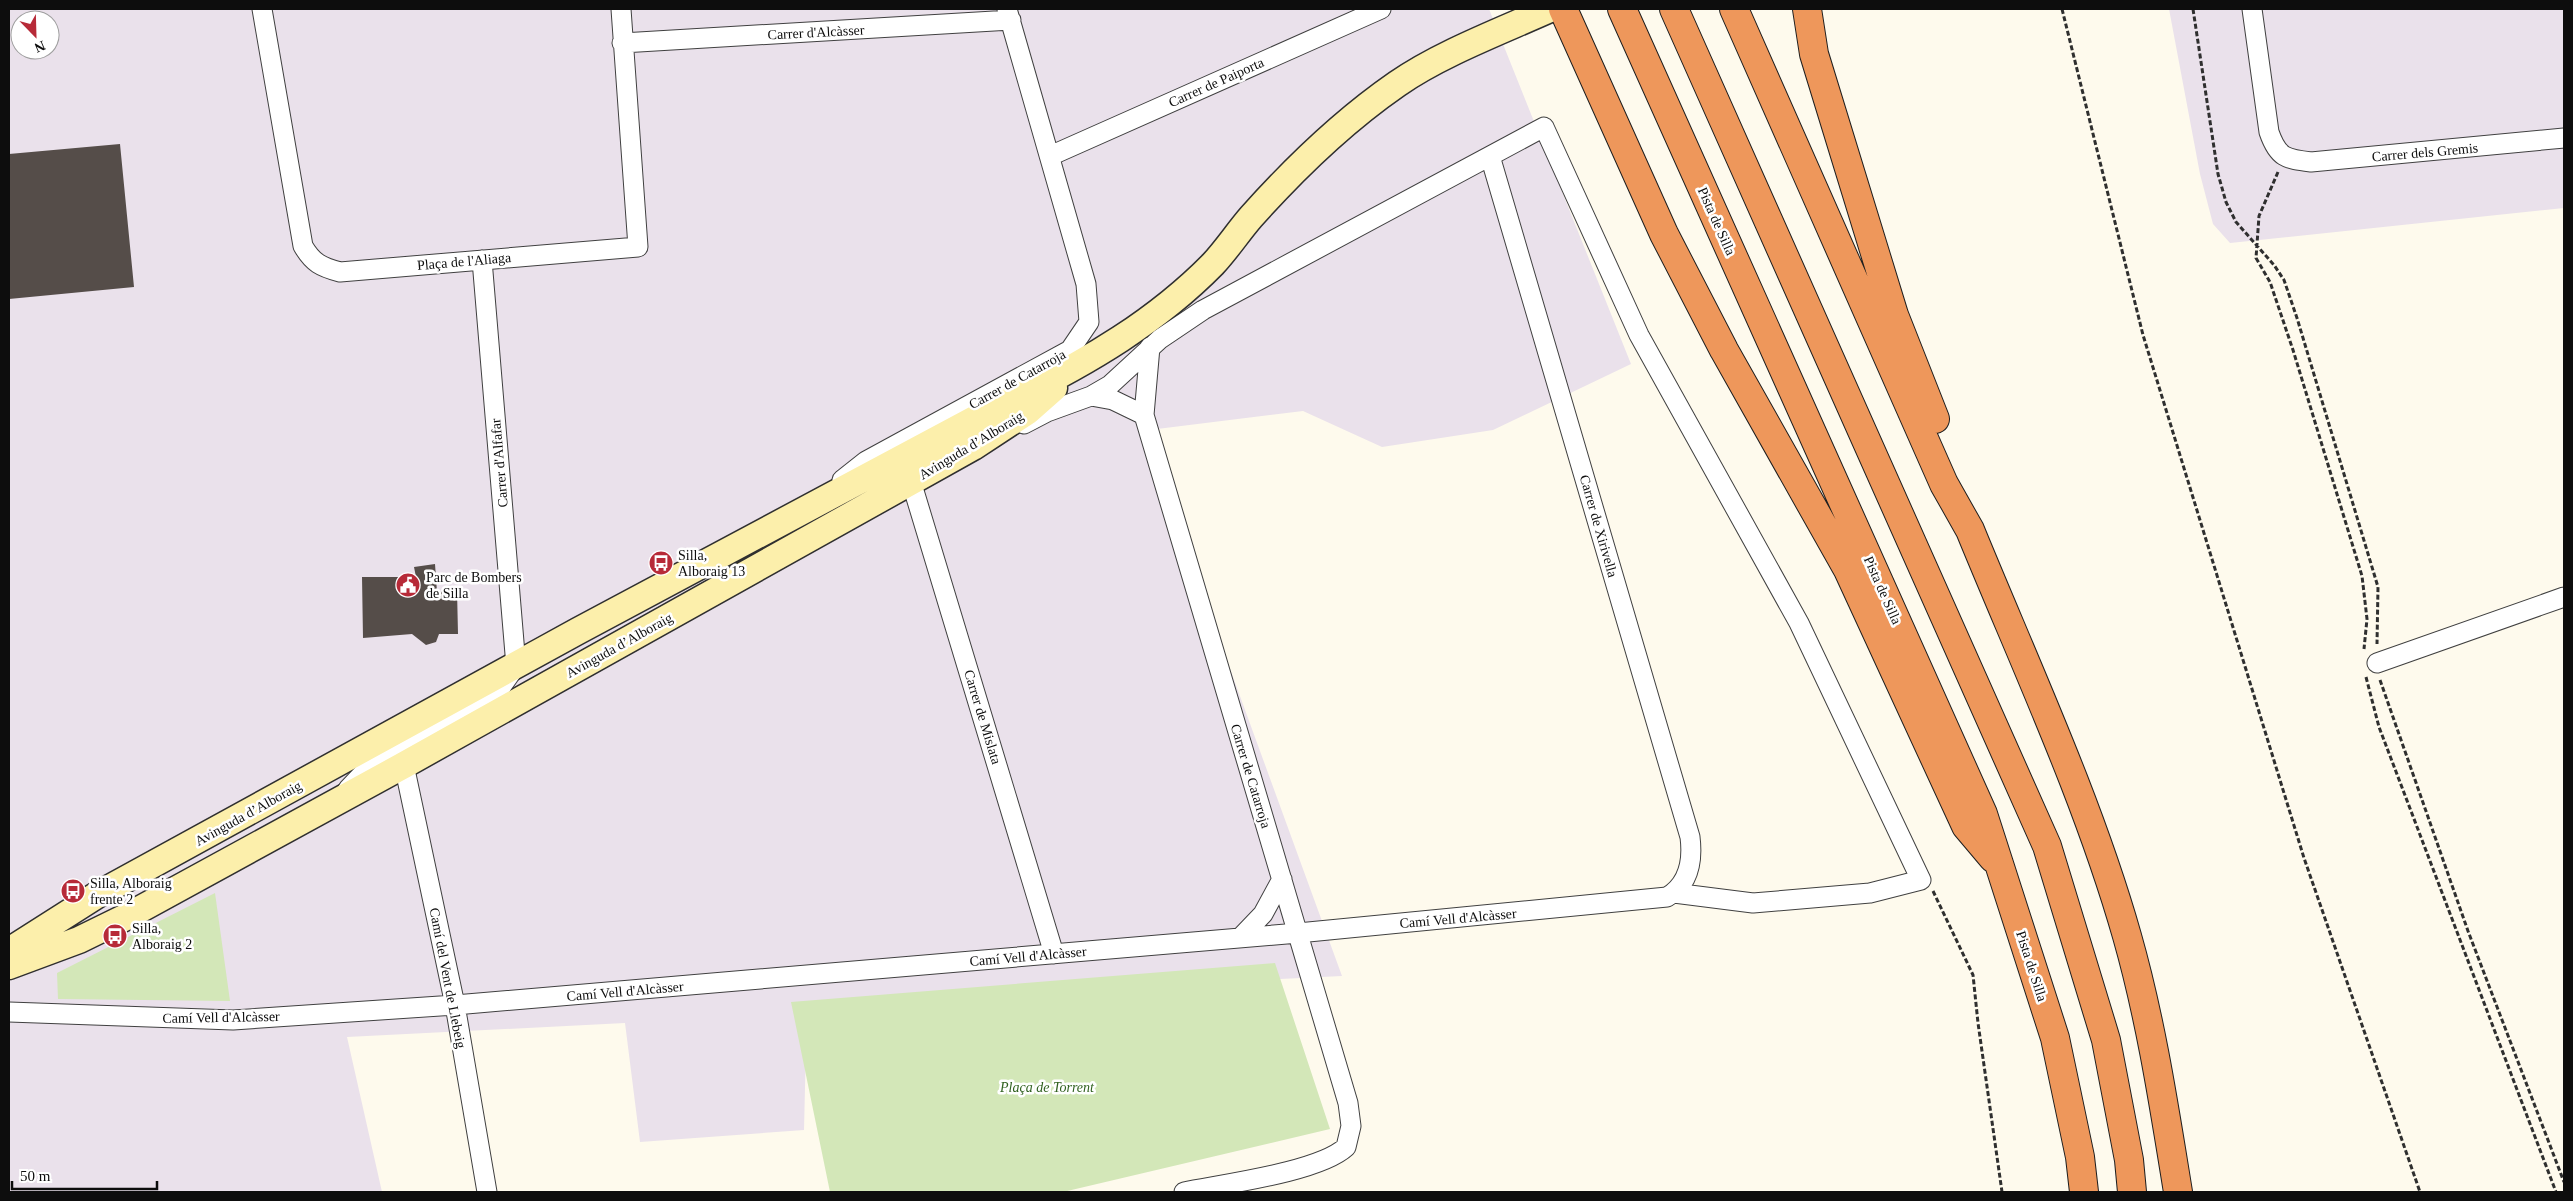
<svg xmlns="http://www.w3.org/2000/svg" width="2573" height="1201" font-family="Georgia,serif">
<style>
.industrial{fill:#eae1eb;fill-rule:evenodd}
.green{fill:#d3e7b8}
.building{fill:#554d49}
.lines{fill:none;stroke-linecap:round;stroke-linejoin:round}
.street-casing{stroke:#404040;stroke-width:21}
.secondary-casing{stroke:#2f2f2f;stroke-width:29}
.highway-casing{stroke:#1e1e1e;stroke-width:30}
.path{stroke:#2f2f2f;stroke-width:3;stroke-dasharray:5 2.5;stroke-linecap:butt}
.street{stroke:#fff;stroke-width:19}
.secondary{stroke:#fcefab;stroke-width:26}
.highway{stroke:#ee975b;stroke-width:28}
.labels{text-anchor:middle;stroke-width:5;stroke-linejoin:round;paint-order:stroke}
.street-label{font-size:14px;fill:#0d0d0d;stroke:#fff}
.poi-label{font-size:14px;fill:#0d0d0d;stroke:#fff;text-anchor:start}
.park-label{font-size:14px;font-style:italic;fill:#316220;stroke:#fff}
</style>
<rect width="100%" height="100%" fill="#fefaed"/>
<path class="industrial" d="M9,9H1489L1631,364L1493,430L1382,447L1303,411L1157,429L1225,655L1342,976L807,1002L804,1130L640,1142L625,1023L347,1037L382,1192H9ZM20,20H50V50H20Z
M2169,9H2564V208L2230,243L2213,224L2200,174Z"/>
<path class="green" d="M215,893L230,1001L58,999L57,973Z
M1275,963L1330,1129L1063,1192H830L791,1002Z"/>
<path class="building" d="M120,144L134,287L9,299V154Z
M435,564L437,592L457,590L458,634H439L436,642L426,645L412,634L363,638L362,577H416L414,567Z"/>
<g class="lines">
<defs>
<path id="street" d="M262,9L303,246C313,263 321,267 340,272L638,247L621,9
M2252,9L2269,132C2278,158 2286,159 2311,162L2564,138
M622,43L1011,20
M1050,156L1381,9
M1150,347L1144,415L1348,1103L1351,1126L1346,1147C1319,1172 1223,1184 1184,1192
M1091,396L1113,400L1144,415
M1024,424L1047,412L1091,396L1110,385L1160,339L1203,310L1544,127L1639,335L1799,623L1921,880L1870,893L1753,903L1674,893
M842,480L866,461L1070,350L1089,322L1086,284L1007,9
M911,481L1054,954
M2377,663L2564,597
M404,765L455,1005L487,1192
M348,789L370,766L496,694L516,666L482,260
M1240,938L1263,914L1282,879
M9,1012L233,1020L455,1005L1298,933L1667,897C1689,884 1693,861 1690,837L1490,156"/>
<path id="secondary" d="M9,951L97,895L578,631L1016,397C1088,362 1157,321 1213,264C1227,249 1238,232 1251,217C1293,170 1345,120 1397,84C1440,54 1501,31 1550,9
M9,966L79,940L126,917L404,765L973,447L1028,411L1054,388"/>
<path id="highway" d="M1563,9L1664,234L1724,350L1848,570L1966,826L1993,858
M1622,9L1983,814L2055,1038L2080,1157L2084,1192
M1674,9L2047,846L2106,1040L2129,1160L2132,1192
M1734,9L1944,484L1970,530C2024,662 2088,799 2127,936C2151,1020 2164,1106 2178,1192
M1807,9L1814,54L1894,315L1935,419"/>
</defs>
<use href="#street" class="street-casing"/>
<use href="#secondary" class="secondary-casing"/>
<use href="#highway" class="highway-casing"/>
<path class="path" d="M2062,9L2143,335L2304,858L2420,1192
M2193,9L2218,174L2226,202L2236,222L2274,265L2284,280L2297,318L2378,587L2377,644
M2278,172L2259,216L2256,258L2270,282L2293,350L2362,576L2367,619L2364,649
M2366,677L2379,727L2556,1192
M2380,680L2468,931L2564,1182
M1933,891L1973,975L1978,1023L2002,1192"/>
<use href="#street" class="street"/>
<use href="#secondary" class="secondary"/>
<use href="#highway" class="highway"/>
</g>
<defs>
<symbol id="bus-disc" viewBox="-11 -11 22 22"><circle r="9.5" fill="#b72a38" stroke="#fff"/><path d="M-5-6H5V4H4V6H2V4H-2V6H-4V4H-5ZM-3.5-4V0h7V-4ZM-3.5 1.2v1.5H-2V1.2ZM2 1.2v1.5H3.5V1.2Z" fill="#fff"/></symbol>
<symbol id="civic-disc" viewBox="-11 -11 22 22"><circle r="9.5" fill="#b72a38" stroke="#fff"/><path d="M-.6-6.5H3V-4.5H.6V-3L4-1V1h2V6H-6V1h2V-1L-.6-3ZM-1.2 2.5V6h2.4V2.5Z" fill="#fff"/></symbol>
</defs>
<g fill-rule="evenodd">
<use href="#bus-disc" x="647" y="549" width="28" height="28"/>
<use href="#civic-disc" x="394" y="571" width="28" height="28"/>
<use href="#bus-disc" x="59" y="877" width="28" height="28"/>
<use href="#bus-disc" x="101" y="922" width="28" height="28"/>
</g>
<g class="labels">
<g class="street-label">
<text transform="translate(816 32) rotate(-3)" y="5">Carrer d'Alcàsser</text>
<text transform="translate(1216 82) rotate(-24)" y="5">Carrer de Paiporta</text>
<text transform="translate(2425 152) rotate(-5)" y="5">Carrer dels Gremis</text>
<text transform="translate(1717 221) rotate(66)" y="5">Pista de Silla</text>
<text transform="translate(464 261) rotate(-5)" y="5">Plaça de l'Aliaga</text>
<text transform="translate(1017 379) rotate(-29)" y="5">Carrer de Catarroja</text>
<text transform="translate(971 445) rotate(-31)" y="5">Avinguda d’Alboraig</text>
<text transform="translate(499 463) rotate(-95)" y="5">Carrer d'Alfafar</text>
<text transform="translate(1599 526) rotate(74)" y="5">Carrer de Xirivella</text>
<text transform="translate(1883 590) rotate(66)" y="5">Pista de Silla</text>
<text transform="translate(619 645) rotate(-29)" y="5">Avinguda d’Alboraig</text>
<text transform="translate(983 717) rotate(73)" y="5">Carrer de Mislata</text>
<text transform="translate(1251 776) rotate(73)" y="5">Carrer de Catarroja</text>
<text transform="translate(248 813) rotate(-29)" y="5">Avinguda d’Alboraig</text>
<text transform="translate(1458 918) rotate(-5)" y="5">Camí Vell d'Alcàsser</text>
<text transform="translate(1028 956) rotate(-5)" y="5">Camí Vell d'Alcàsser</text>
<text transform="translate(2032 966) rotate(72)" y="5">Pista de Silla</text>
<text transform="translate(448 978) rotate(79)" y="5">Camí del Vent de Llebeig</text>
<text transform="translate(625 991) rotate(-5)" y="5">Camí Vell d'Alcàsser</text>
<text transform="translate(221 1017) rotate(-1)" y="5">Camí Vell d'Alcàsser</text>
</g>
<g class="poi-label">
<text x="678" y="560">Silla,<tspan x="678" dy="16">Alboraig 13</tspan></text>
<text x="426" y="582">Parc de Bombers<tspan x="426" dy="16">de Silla</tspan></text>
<text x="90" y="888">Silla, Alboraig<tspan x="90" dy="16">frente 2</tspan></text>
<text x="132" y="933">Silla,<tspan x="132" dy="16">Alboraig 2</tspan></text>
</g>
<g class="park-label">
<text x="1047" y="1092">Plaça de Torrent</text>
</g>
</g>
<rect width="2573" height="1201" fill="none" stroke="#0d0d0d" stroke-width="20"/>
<g transform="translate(35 35) rotate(157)"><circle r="24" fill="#ffffff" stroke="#9e9e9e"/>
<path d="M0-4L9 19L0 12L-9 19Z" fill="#b72a38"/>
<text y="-8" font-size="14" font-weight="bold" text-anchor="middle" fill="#0d0d0d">N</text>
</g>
<path d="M12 1181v8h145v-8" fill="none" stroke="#0d0d0d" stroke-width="2.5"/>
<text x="20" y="1181" font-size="15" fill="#0d0d0d" stroke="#ffffff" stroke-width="4" paint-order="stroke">50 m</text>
</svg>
